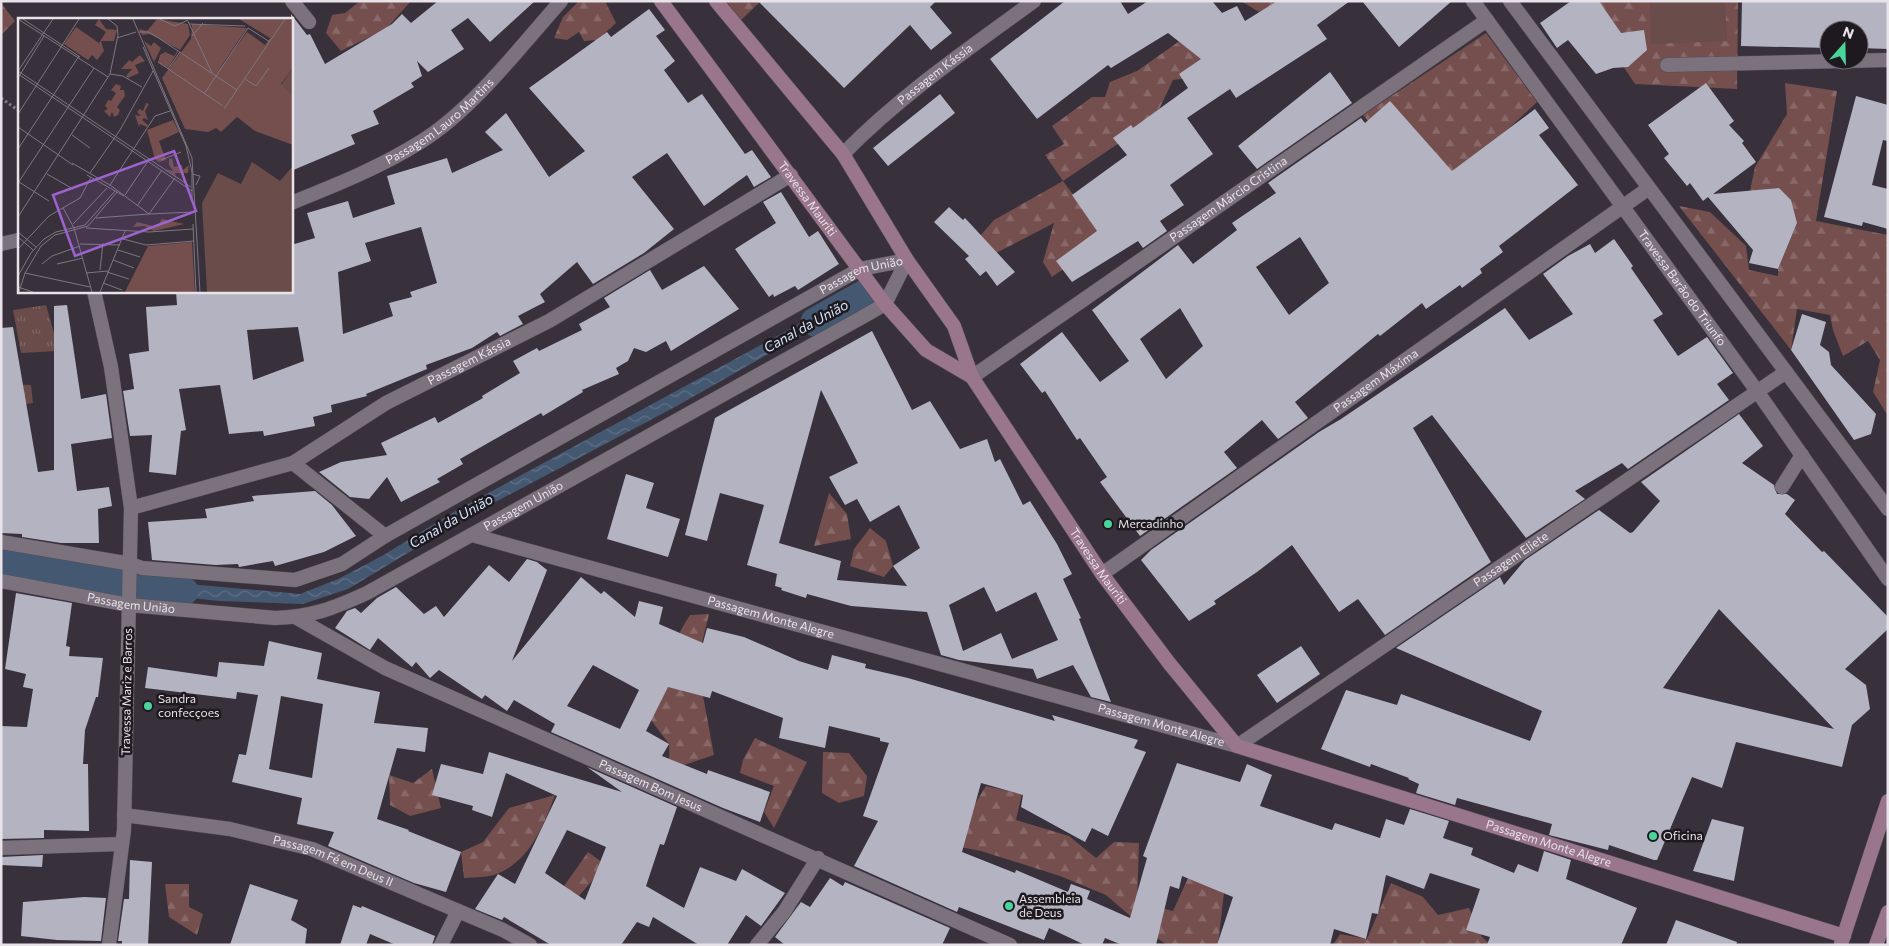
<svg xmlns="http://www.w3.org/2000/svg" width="1889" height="946" font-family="Commissioner,sans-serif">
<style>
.grass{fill:url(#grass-tufts)}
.forest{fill:url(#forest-firs)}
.garden{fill:#6a4c4a}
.water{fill:url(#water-waves)}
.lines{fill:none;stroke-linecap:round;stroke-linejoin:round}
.canal{stroke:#445872;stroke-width:29}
.building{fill:#b4b3c2;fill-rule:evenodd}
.minor-casing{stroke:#534d55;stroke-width:15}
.tertiary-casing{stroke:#534d55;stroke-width:15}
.secondary-casing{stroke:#534d55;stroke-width:15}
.path{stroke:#827b84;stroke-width:3;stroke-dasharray:2.5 2.5;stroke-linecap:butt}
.minor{stroke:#7b727e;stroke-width:14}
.tertiary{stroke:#7b727e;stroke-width:14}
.secondary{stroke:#99768c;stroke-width:14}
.poi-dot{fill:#4ad49c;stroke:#1d191e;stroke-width:2}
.labels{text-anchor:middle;stroke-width:5;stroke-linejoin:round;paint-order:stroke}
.street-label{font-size:12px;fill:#e8e2e9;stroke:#1d191e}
.poi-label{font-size:12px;fill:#e8e2e9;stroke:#1d191e;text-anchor:start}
.water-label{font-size:14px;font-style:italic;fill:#d3e2f6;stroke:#1d191e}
.inset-road{fill:none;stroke:#7e7780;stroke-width:1}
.view{fill:#9c63cc;fill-opacity:0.15;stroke:#9c63cc;stroke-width:2.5}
.inset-edge{fill:none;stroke:#e8e2e9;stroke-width:2.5}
</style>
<defs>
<pattern id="grass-tufts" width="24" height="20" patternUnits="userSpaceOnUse" patternTransform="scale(1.25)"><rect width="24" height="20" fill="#6a4c4a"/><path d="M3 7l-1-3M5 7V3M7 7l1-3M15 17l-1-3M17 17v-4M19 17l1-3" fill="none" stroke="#7f6664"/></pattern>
<pattern id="forest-firs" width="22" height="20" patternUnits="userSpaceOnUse" patternTransform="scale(1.25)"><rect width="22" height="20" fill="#744f4e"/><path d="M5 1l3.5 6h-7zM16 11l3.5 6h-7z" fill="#886868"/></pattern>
<pattern id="water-waves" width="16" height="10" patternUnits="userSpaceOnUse" patternTransform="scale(1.25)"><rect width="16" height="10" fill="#445872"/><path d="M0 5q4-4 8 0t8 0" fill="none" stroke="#5f7086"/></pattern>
</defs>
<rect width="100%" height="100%" fill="#38303a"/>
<path class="grass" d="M46,305L59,351L21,353L13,310Z
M5,384L31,385L33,403L1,408Z"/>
<path class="forest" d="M360,1H411L386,29L341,51L326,33L332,15L345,13Z
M579,1H605L616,23L597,40L584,41L579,32L567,40L554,38L563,17Z
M726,1H761L741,20Z
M1241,1H1286L1259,12Z
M1596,1H1738L1737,89L1635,84L1595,24Z
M1,3L15,21L1,35Z
M1198,28L1205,76L1173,80L1137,156L1122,141L1063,181L1114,250L1082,256L1052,277L1043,262L1054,223L977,263L972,245L994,220L1063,181L1045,155L1064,144L1052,126L1092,97H1105L1110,82L1137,71Z
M1486,33L1537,102L1434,199L1363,115Z
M1785,83L1837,91L1816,221L1888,235V416L1873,392L1880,360L1868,341L1843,356L1833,330L1830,315L1797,309L1791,350L1679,206L1710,212L1746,246L1749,270L1778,276V269L1797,223L1779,188L1759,190L1749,196L1755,167L1787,114Z
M829,493L847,514L851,539L814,546Z
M870,528L886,541L893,566L884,577L850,566L854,549Z
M709,614L690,692L703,696L714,755L684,765L670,777L669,744L651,720C660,683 669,647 690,615Z
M755,738L807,762L774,828L764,812L774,786L740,773L743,760Z
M823,752L849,753L867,776L864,796L839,803L822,793Z
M432,769L441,808L410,816L390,805L389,775L413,783Z
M986,786L1022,794L1016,820L1069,836L1096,858L1114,842L1139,843L1137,902L1173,911L1188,878L1224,893L1218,945H1167L1150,933L1106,895L1060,876L981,851L949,845Z
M555,795C544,825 530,860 499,873C489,878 474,877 464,878L461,852L483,842L509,808Z
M588,852L603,863L592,881L578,897L564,886Z
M1391,883L1423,897L1438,915L1469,908L1482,937L1491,945H1333L1340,934L1367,939Z
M165,884H189V907L203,914L197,935L169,917Z"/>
<path class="garden" d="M1650,1H1725L1727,41L1651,44Z"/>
<path class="water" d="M845,297L851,307L675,407L471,515L348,589L303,604L219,601L146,593L144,580L300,594L338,579L382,556L457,510L792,328Z
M1,555L115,572L112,590L1,570Z"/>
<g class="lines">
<path class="canal" d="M815,322L865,294
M1,563L154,589L184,591"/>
</g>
<path class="building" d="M438,1H535L490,42L468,18L451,30L464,49L428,72L417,61L422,76L411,83L414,87L373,111L379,124L351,135L355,144L291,171V14L307,35L310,34L325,64L392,24L402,14L411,23Z
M758,1H936L930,7L952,33L931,50L910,25L844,88Z
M1065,1H1120L1128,14L1148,1H1212L1222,13L1237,6L1245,21L1277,1H1350L1317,25L1327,39L1236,98L1230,89L1187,118L1213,154L1170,185L1184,205L1160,221L1167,231L1143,248L1138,241L1072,282L1056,261L1097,231L1072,195L1127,155L1113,138L1131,125L1133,128L1188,88L1179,74L1201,59L1168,33L1111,68L1108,65L1037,119L990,59Z
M1362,1H1452L1399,47Z
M1571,1H1599L1621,33L1644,30L1647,50L1628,67L1613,68L1596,74L1568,40L1557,48L1540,23Z
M1742,1H1888V49L1859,48V30H1829V48L1741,46Z
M649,9L665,30L656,36L675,61L664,70L688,103L702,94L745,154L752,150L771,177L754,187L747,175L704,206L667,153L632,177L674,229L644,253L593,284L577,262L540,294L545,302L518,316L523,324L500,336L497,332L472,348L426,365L427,369L366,394L367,396L331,405L332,412L313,417L315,426L264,436L263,431L229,434L220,385L179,389L186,430L181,431L176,475L149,472L152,435L130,436L123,391L134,389L129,354L149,351L146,307L177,305L176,291H291V245L315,238L307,213L348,201L353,218L395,204L387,176L447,158L452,173L503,150L485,132L506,113L549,177L585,151L529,88L607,32L611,37ZM421,227L437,283L410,292L412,297L389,303L393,316L343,334L338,272L371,261L365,243ZM298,327L304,361L253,380L247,330Z
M1330,72L1352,103L1257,169L1238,146Z
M1706,83L1734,121L1729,125L1744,141L1742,143L1756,162L1713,194L1779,188L1791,200L1797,223L1778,269L1749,263L1753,250L1708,197L1703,201L1690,183L1687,186L1664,158L1669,154L1648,125Z
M940,94L955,113L888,166L873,148Z
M1856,96L1888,105V141L1883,140L1872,185L1888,189V229L1863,222L1862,226L1824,217Z
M1390,101L1452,171L1535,109L1549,128L1539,135L1578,185L1499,246L1503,252L1480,269L1482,273L1462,288L1460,285L1426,309L1422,303L1380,336L1378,334L1295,402L1308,418L1278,439L1262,420L1224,452L1237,468L1140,536L1100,482L1107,477L1080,438L1077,440L1045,391L1042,393L1020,364L1062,332L1100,382L1129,361L1092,310L1178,245L1193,264L1237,230L1232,223L1276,193L1268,183L1361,118L1365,123ZM1300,237L1329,283L1289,315L1256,267ZM1180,308L1203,346L1166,379L1140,339Z
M781,192L809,237L818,231L839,264L798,290L795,286L774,297L773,294L769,297L735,249L776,223L763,202Z
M949,207L963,220L965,218L1015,272L997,286L986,271L980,276L965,259L969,256L934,222Z
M1614,239L1633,266L1631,268L1663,314L1653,320L1678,356L1707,337L1733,373L1717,384L1729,400L1628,469L1622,463L1575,491L1585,499L1526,538L1432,415L1413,428L1491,562L1385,635L1358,599L1339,612L1292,545L1257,572L1214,601L1216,604L1189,621L1141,560L1151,550L1319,432L1341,419L1505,308L1529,340L1573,314L1543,274L1568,256L1590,244L1595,253Z
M704,266L739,309L671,351L666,341L646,352L634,348L628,361L616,368L619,374L582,390L583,392L543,416L541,413L460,459L463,464L437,479L440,482L401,502L387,477L369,499L350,497L319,472L341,462L387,455L381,443L435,417L438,423L483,398L482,396L520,373L513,361L537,348L539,351L582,330L579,324L610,307L604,298L650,270L662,290Z
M67,305L81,399L106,394L112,438L71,444L77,491L109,487L112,506L98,509L99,543H61L22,537V534L1,533V328L13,327L38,472L54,470V306Z
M1802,314L1826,322L1820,345L1829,352L1831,365L1876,414L1871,434L1854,440L1791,350Z
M872,331L912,410L930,401L960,449L987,439L995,462L1000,459L1023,505L1030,501L1057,544L1072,574L1063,579L1081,618L1079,619L1111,702L1091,697L1073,665L1037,679L1033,669L959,660L941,655L927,612L851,606L807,594L806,598L781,590L782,588L775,586L777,574L781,575L747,565L764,505L720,493L707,541L685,535L715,418ZM821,390L858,463L829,477L845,505L857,499L870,522L899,505L920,548L893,566L907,586L837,580L841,561L779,543ZM984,587L996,612L1036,592L1058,640L1012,659L1001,633L963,651L949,605Z
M1739,414L1763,446L1742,463L1774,485L1777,494H1787L1795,500L1785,514L1822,552L1824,551L1888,617V629L1845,669L1866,685L1870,709L1852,725L1842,767L1736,742L1722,788L1692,777L1657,860H1654L1609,845L1608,850L1549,835L1552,824L1457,798L1455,805L1416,793L1419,784L1408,779L1409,778L1371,764L1370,767L1321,749L1346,690L1397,705L1401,694L1530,741L1542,711L1396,648L1500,577L1504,585L1525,560L1599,510L1630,533L1633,532L1660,501L1641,482ZM1719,609L1834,729L1663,688Z
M626,474L654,483L646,508L680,519L668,557L607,539Z
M315,491L332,505L356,536L324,552L275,566L273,561L239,567L238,564L216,565L152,560L148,522L207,518L205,509L254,501L252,496Z
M527,559L537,562L547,570L512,661L581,577L601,594L604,591L635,617L639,601L663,607L659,624L703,643L707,628L744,637L799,661L828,670L832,655L866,664L865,668L908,678L1055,721L1052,715L1138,740L1134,748L1146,752L1108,836L1092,828L1085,842L1021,807L1023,795L981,783L962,852L1015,873L1016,870L1068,892L1071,884L1090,891L1087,899L1130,918L1147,858L1143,856L1177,763L1240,782L1247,764L1272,775L1260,806L1332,830L1335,823L1380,838L1386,819L1404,825L1410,809L1449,821L1443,838L1473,848L1471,855L1514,873L1518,864L1538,872L1544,851L1571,860L1566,879L1637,908L1621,945H1487L1490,937L1466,930L1480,889L1430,873L1424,889L1386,875L1378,914L1372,913L1366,939L1334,929L1330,945H1217L1233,897L1182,876L1179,889L1170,886L1156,945H1122L1105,938L1102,945H1085L1049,928L1044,940L959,907L957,912L854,866L878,821L863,816L889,743L880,741V738L829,726L825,748L779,738L783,718L712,691L710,698L668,687L646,731L669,744L662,756L707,774L708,770L770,792L760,822L723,808L551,732L555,724L514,700L507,711L485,695L482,699L439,670L430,678L416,662L412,667L378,638L370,650L335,628L347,611L355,608L361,613L377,598L396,587L424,614L436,606L444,617L489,565L509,582ZM593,665L639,690L620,729L567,706Z
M16,593L72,603L66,646L70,647L69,656L103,658L98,697H96L85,730L83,764H88L89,831L44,830V838L1,839V726L27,727L33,689L23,687L26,674L5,669Z
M269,641L322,653L317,679L380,692L374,723L428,728L425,752L397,748L377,819L409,830L408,831L461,852L446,892L414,883L328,846L334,832L297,824L302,798L232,782L239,754L246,755L258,695L237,692L236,699L145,688L148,667L217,677L219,662L264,666ZM281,696L323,704L312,778L269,769Z
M1301,646L1320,674L1277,703L1257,675Z
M489,752L622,792L587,767L677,807L664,845L660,844L646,886L684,908L700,867L736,881L742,869L785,893L761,926L746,915L727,945H699L653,917L649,927L637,922L621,945H551L504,917L502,920L475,909L498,874L515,884L557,796L506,773L492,817L472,810L473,806L432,795L441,764L483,774ZM567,830L606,847L585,900L545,873Z
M1712,819L1744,827L1734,881L1693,871Z
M43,855L42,867L1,865V857Z
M130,860L152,862L148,945H122V941H118L124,899H129Z
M830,878L843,886L845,882L950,928L942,945H785L775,937L801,902L810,907Z
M250,884L298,900L291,920L307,929L305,945H230Z
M84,897L106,898L101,941L57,940L21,936L23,902Z
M353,905L361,908L362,906L435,936L432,945H396L370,934L366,945H340Z
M1676,920L1737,942L1736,945H1666Z"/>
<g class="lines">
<defs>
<g id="minor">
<path d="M292,1L309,22"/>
<path d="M1667,65L1888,60"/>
<path id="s1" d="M843,154C901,95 968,49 1034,1"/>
<path id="s2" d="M291,203C336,185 381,167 422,141C473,109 520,47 561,1"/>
<path d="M1,244L19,240"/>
<path d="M94,291L111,367L131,508L124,830L109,945"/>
<path id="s3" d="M972,377L1487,20"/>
<path d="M293,463L385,536"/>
<path d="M1782,487L1802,455"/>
<path id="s4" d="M131,508L293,463L386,403L549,321L791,175"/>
<path id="s5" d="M472,535L1237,746L1786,372"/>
<path id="s6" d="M1,542L131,564L142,568L295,580L342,564L385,536L860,269L907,260"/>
<path id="s7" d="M1102,574L1649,188"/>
<path id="s8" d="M1,581L129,605L275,618C312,617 334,608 367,593L866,315L885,304L907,260"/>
<path id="s9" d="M295,617L385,668L1010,945"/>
<path id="s10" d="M124,815L230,829L312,849L503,930L530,945"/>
<path d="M1,848L122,844"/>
<path d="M441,945L458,911"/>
<path d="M757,945L784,912L818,858"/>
</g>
<g id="tertiary">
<path id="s11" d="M1473,1L1757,391L1888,579"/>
<path d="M1510,1L1888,509"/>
</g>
<g id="secondary">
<path id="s12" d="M661,1L885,304L926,350L972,377"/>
<path id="s13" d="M716,1L843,154L907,260L954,326L972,377L1102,574L1169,663L1237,746L1844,936"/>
<path d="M1841,944L1888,801"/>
<path d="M1876,945L1888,912"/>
</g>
</defs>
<use href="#minor" class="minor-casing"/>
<use href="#tertiary" class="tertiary-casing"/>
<use href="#secondary" class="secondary-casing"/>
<path class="path" d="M1,98L19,111"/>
<use href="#minor" class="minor"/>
<use href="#tertiary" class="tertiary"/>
<use href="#secondary" class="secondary"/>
</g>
<g class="poi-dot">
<circle cx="1108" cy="524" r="5"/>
<circle cx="148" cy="706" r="5"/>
<circle cx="1653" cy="836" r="5"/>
<circle cx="1009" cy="906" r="5"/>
</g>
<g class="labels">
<g class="street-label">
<text dy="4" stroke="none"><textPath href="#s1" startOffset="122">Passagem Kássia</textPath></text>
<text dy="4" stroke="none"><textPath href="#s2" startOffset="171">Passagem Lauro Martins</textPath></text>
<text dy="4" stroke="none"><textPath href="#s12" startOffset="246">Travessa Mauriti</textPath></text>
<text dy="4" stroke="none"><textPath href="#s3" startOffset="312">Passagem Márcio Cristina</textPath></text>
<text dy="4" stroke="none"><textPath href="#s6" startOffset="942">Passagem União</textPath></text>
<text dy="4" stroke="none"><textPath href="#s11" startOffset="355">Travessa Barão do Triunfo</textPath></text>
<text dy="4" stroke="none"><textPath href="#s4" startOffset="372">Passagem Kássia</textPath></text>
<text dy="4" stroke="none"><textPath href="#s7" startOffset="335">Passagem Máxima</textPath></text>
<text dy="4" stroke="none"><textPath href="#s8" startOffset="552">Passagem União</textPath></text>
<text dy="4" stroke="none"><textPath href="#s5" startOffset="1125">Passagem Eliete</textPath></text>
<text dy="4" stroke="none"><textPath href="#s13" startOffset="685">Travessa Mauriti</textPath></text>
<text dy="4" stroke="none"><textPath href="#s8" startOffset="132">Passagem União</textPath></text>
<text dy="4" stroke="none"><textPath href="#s5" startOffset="310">Passagem Monte Alegre</textPath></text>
<text transform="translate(127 692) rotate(-89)" y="4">Travessa Mariz e Barros</text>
<text dy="4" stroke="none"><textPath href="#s5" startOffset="715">Passagem Monte Alegre</textPath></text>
<text dy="4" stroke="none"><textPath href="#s9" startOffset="394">Passagem Bom Jesus</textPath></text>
<text dy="4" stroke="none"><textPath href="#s13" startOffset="1239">Passagem Monte Alegre</textPath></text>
<text dy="4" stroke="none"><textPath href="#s10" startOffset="215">Passagem Fé em Deus II</textPath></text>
</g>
<g class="poi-label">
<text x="1118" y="528">Mercadinho</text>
<text x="158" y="703">Sandra<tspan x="158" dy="14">confecçoes</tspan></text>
<text x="1663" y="840">Oficina</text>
<text x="1019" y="903">Assembleia<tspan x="1019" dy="14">de Deus</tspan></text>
</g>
<g class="water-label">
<text transform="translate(806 326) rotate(-29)" y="5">Canal da União</text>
<text transform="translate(451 521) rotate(-30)" y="5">Canal da União</text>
</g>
</g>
<g transform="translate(18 18)">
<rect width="275" height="275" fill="#38303a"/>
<path d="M275,50V77L263,67ZM234,144L262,163L275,148V274H189L184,185L200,155L223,166Z" fill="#6a4c4a"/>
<path d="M81,1L88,11L99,12L96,23H83L86,33L79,42L74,37L70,42L46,26L58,9L81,25L88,14L77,7ZM139,1L170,6L172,17L162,32L132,16L124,17L121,11L129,13ZM221,1H275V50L263,66L275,77V127L237,113L219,99L203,114L198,110L190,114L167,111L144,60L173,21L174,6L229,10L198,56L229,14L247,27L252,20ZM126,23L133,28L136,24L143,30L136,44ZM156,32L160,34L150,50L140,44L142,37L147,34L156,38L159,34ZM122,37L127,43L117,47L121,55L110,60L108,58L114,51H103L111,42L114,44ZM98,66L103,68L102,72H106L107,78L99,89L102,92L100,97L96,99L94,94L92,99L86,93L90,91L87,88L90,82L93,83L98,75L93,72ZM128,85L131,86L127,93L130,102L126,100L124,102L130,107L129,109L122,106L121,109L117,97L123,98L119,94L122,91L125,93ZM155,102L161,114L141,123L148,142L141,144L137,141L129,112ZM154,140L156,149L164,147L165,152L171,147L170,155H166V160L163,155H157L158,158L147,151L155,153L151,147V141ZM144,201L166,206L136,213L126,208L115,209L119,204L139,209ZM174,224L177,274H107L130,228Z" fill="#744f4e"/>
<path class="inset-road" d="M0,1L90,59M5,1L62,39M115,1L174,140L182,274M142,1L157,8L170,2M170,3L194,55M171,6L227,8M230,10L252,24M121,14H130L139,19L219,72M174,18L185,5M99,20L118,14M125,29L168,128L174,154V184M140,44L205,88M150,51L162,34M0,53L173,169M0,53L35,1M0,56L174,173M92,56L105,58L124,69M0,60L26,18M227,61L238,68L251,50M186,76L230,10M206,91L267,1M0,96L61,1M0,109L55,147M54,117L72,130M0,131L61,38M143,142L163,134M54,145L92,167L131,196L175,194M72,155L102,112L135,53M29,156L55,171M174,156L182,158L178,167M69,157L106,178M1,164L31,183M0,165L76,50M92,167L137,98L152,93M107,177L130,143M119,188L144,152M45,190L56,210L74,274M0,199L92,56L100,17L99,8L90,1M78,200L131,196L157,160M55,206L89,170M175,206L178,274M68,210L131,214L175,211M0,214L18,229M0,219L15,232M105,221L128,227L176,223M62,226L102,227M0,231L31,198L62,180L73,159M100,232L122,239M95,242L116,250M24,246L34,238L62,228M39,246L65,240M82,252L85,225M89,254L111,261M7,255L72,269M68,255L90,253M0,258L13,235L26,221L38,214L67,207L97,173M85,265L104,272M0,269L15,274M1,274L7,255L23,228L37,217L70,208L99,174M82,274L107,213"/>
<path class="view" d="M156,133L178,193L57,238L35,177Z"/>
<rect width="275" height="275" class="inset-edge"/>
</g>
<rect width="1889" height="946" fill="none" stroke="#e8e2e9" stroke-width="5"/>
<g transform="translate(1844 45) rotate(20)"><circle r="24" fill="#1d191e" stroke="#6e696f"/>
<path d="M0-4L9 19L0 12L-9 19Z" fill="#4ad49c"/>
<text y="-8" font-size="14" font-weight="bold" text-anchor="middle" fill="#e8e2e9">N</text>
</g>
</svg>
